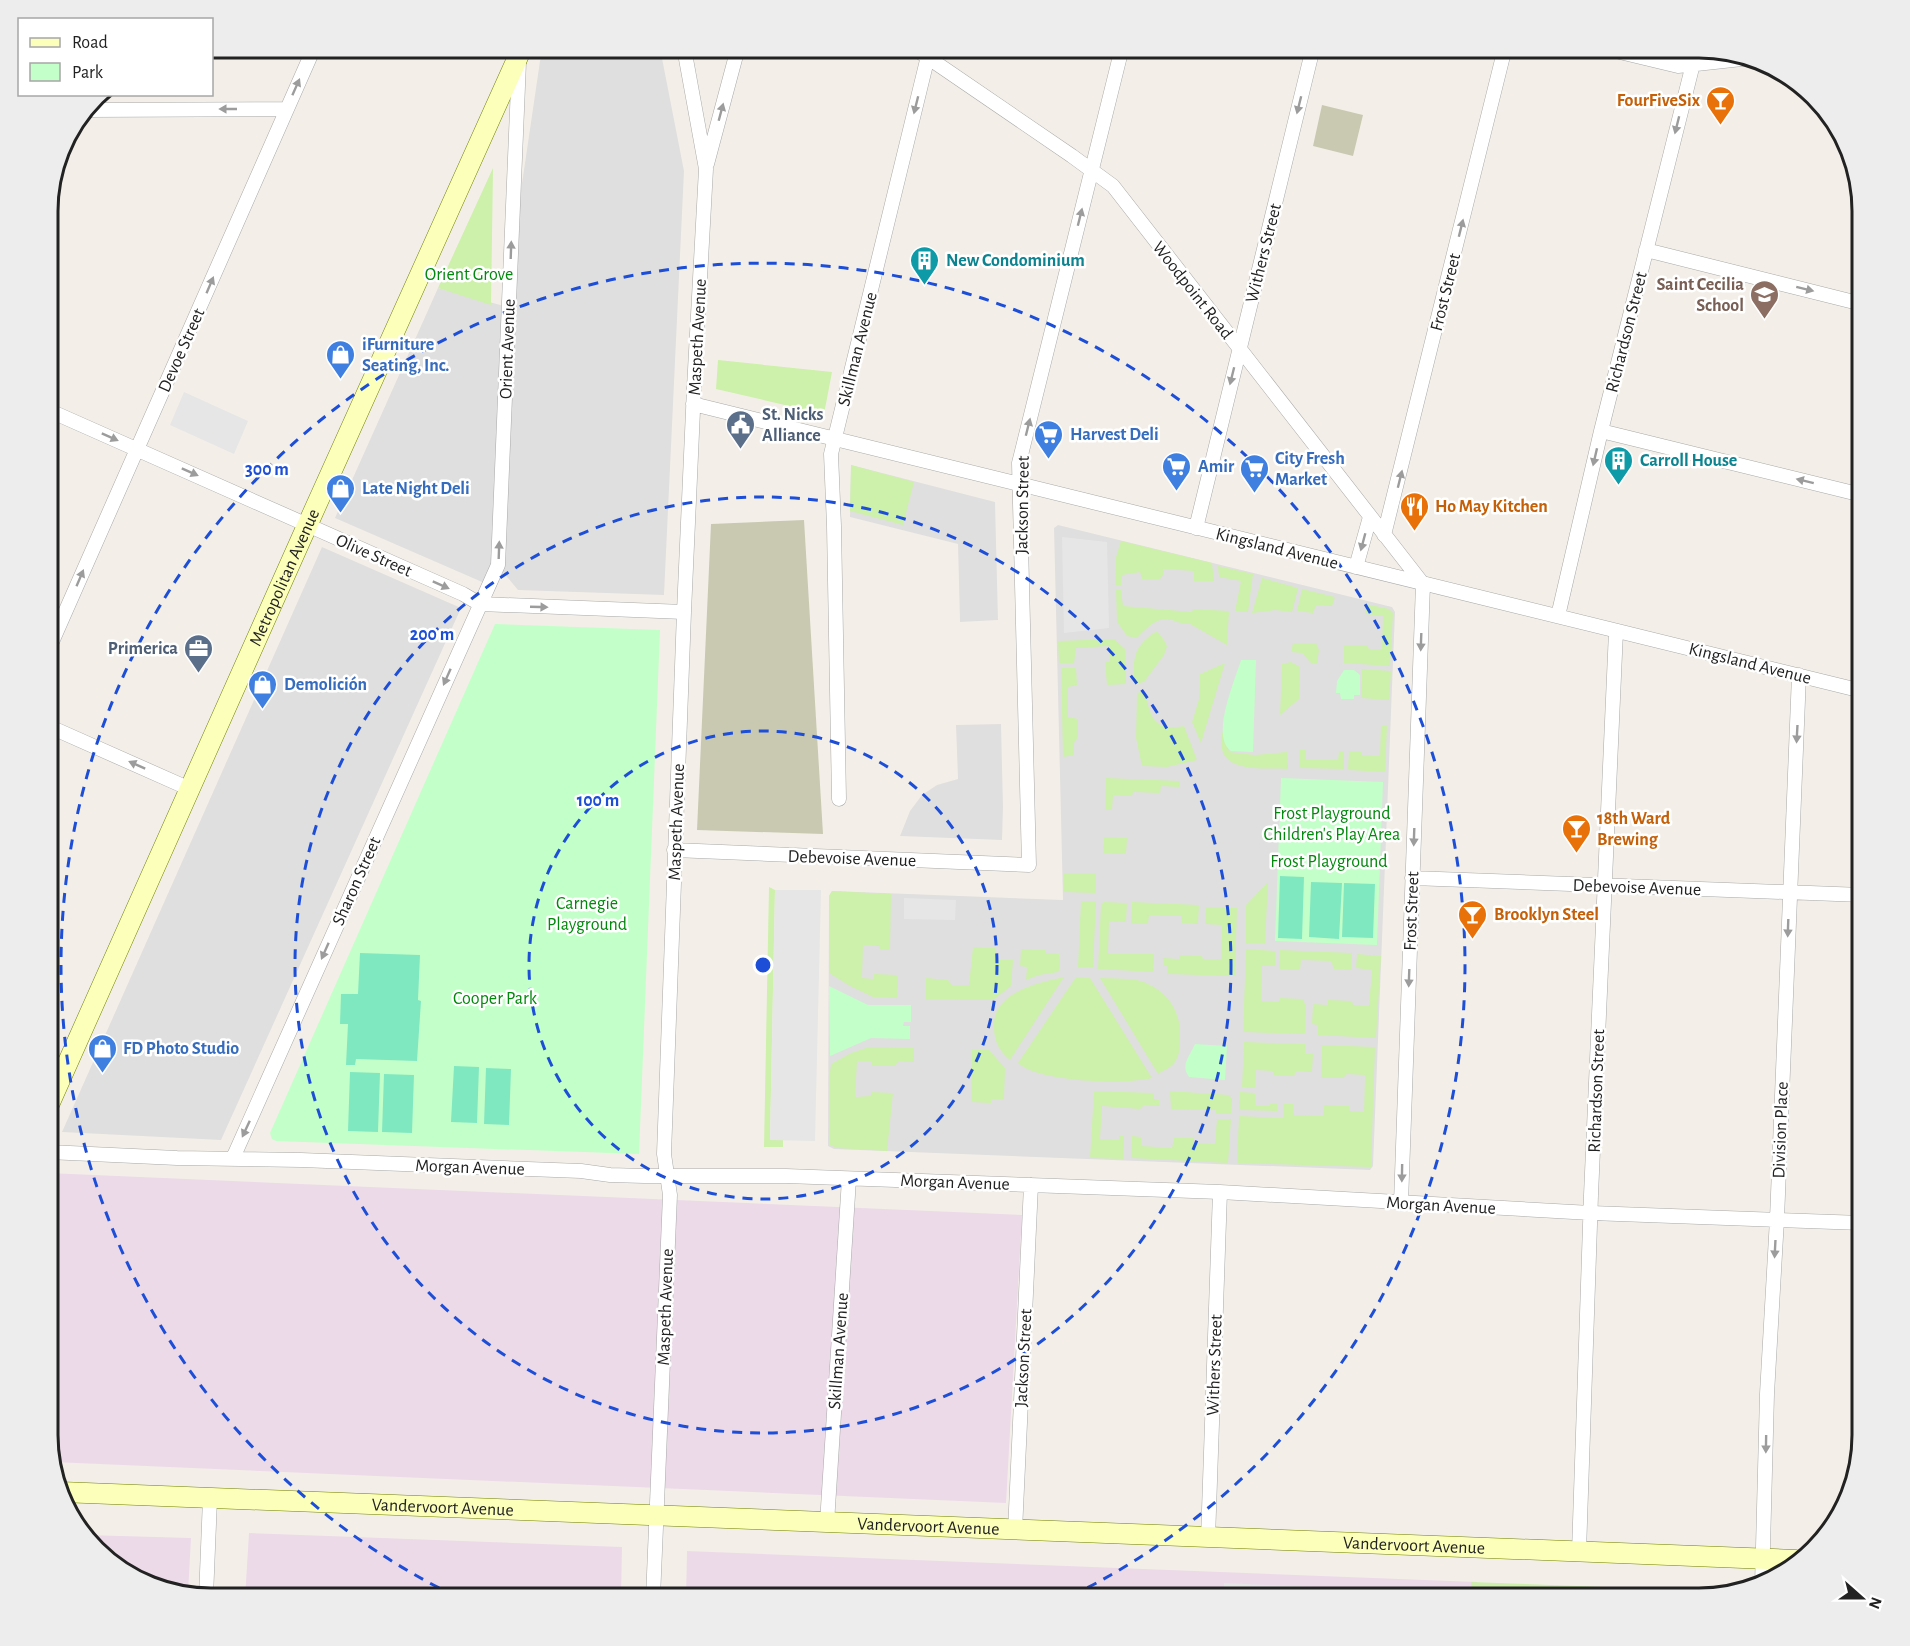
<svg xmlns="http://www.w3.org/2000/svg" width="1910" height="1646" font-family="'Alegreya Sans',sans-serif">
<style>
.residential{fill:#e0dfdf}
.industrial{fill:#ecdae9}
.construction{fill:#c9c9b2}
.grass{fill:#cdf0ab}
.park{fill:#c3ffc8}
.pitch{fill:#80e8c0}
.parking{fill:#e6e6e6}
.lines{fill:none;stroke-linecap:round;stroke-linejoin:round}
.minor-casing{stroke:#a9a9a9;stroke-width:15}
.secondary-casing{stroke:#748200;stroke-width:21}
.minor{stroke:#fff;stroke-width:14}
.secondary{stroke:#fbffba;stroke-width:20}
.oneway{fill:#9c9c9c}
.ring{fill:none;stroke:#1d4ed8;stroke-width:3;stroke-dasharray:10 8}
.labels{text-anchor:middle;stroke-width:5;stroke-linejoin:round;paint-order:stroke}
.food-label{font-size:18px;font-weight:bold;fill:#c56008;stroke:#fff;text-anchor:start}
.street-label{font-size:18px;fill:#222;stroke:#fff}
.culture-label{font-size:18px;font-weight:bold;fill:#0d838f;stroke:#fff;text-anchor:start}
.park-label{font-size:18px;fill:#02890d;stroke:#fff}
.education-label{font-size:18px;font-weight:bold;fill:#785e54;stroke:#fff;text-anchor:end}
.shop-label{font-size:18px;font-weight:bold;fill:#366cbe;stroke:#fff;text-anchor:start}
.service-label{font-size:18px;font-weight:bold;fill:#4e5e75;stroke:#fff;text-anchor:start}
.rim{fill:none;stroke:#222;stroke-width:3}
.centre{fill:#1d4ed8;stroke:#fff;stroke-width:3}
.ring-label{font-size:18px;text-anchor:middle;font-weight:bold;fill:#1d4ed8;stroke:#fff;stroke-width:5;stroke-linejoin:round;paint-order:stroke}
</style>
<rect width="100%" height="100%" fill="#f3efe8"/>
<path class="residential" d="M545,48H660L684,171L664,595L518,590L498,566L489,585L335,518L438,288L504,306L540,61Z
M851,465L995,502L998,620L960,622L958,544L850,517Z
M1058,525L1392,607L1395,612L1373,1166L1370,1170L834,1149L828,1146L829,896L832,891L1063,900L1054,528Z
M322,547L461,608L221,1140L62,1132Z
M1001,724L1003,807L1002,840L900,836L910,811L922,795L937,785L958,779L956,725Z"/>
<path class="industrial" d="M48,1173L1022,1215L1006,1503L53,1462L48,1445Z
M249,1533L622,1547L621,1598H245Z
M86,1535L191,1538L188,1593L149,1586L103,1557Z
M687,1551L1477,1582L1476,1598H686Z"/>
<path class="construction" d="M1322,105L1363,115L1353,156L1313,146Z
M804,520L823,834L697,830L711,524Z"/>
<path class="grass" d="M493,168L491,305L438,288Z
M718,360L832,372L824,414L716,389Z
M851,465L914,482L903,525L850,511Z
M1121,541L1212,563L1214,581H1194V571L1163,569V575L1160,579H1142L1140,572L1122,575L1121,585H1115L1116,557Z
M1218,566L1253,574L1248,612L1235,611L1241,581L1219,577Z
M1262,578L1298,588L1292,612L1275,610L1252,613Z
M1302,589L1335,597L1332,606L1316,605L1313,613L1297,611Z
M1116,590H1121L1123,606L1192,612L1193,609L1229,611L1227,645L1190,624C1181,625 1173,619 1165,619C1153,620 1144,631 1137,638L1127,636L1117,622Z
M1366,604L1389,609L1393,613L1390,666L1344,663V645H1367L1369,649H1382L1383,616L1365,614Z
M1157,631L1164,640L1167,646L1164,655L1144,682L1134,684C1133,658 1133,646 1157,631Z
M1114,639L1125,649L1126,684L1107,685L1105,662H1110L1109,646L1076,648L1074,663H1059L1058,641Z
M1293,643H1316L1319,650L1317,664L1311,663L1302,653L1291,652Z
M1291,662L1300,667L1299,699L1280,715L1282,664Z
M1225,663L1201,743L1192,722L1199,699L1200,674Z
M1061,668H1076L1077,685L1068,687V717L1078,719V737L1074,743V755L1063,757Z
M1362,669L1391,671L1389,700L1361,698Z
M1145,691C1150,717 1154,732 1184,726L1197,760L1167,767L1142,766L1136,738L1137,693Z
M1229,708L1227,743L1229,752L1255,755L1287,752L1288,769C1266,767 1220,775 1221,741C1222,731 1227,719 1229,708Z
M1381,725H1387L1385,772L1348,770L1349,751H1362V755L1380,756Z
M1299,750H1306V760H1338L1339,751H1344V769L1299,768Z
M1106,778L1180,781V787L1161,786L1160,793L1133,792L1132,796L1113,795L1112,810H1105Z
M1104,837L1127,838L1126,854L1103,853Z
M1064,873H1096V893L1064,892Z
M1268,882L1265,943H1246V905Z
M769,887L775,890L770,1139L783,1140V1147H764Z
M832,891L891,894L890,950L879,949V946L863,945L862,978L874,979V974L898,975L897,998L873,997L850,986L829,973V896Z
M1081,901H1096L1093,967H1078Z
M1104,902L1127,903L1126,922L1109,921L1108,954H1154L1153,972L1098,969L1101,904Z
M1132,902L1199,905L1198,924L1182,923L1181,916L1149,915L1148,924H1131Z
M1206,907L1237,908L1235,976L1167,974V966H1163V958L1179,959V955L1202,956L1203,959H1221L1222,925L1205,924Z
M973,947L995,948V960H1013L1011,986L993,1000L926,999V978L948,980L952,985H969Z
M1021,949L1045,950L1046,953L1059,954L1060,968L1058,972L1039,975L1026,980L1027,967L1020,966Z
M1246,949L1275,951V966H1262L1261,1001L1279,1002L1280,998L1302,999L1306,1005L1305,1034L1243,1032Z
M1280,950L1352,953L1351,970L1334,969L1331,961L1301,960L1300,970L1279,969Z
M1357,954L1381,956L1376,1038L1318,1035V1025L1312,1024L1313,1004L1328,1005V1000L1352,1001L1353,1005L1369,1006L1372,970L1356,968Z
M1064,977L1010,1060C999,1051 994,1041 994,1027C992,992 1038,983 1064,977Z
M1076,977L1090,978L1152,1078C1125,1085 1037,1082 1018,1063Z
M1100,978C1114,979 1133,977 1146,983C1169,993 1181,1012 1180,1037C1180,1045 1180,1054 1176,1060C1173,1067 1164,1070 1158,1074Z
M1244,1042L1305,1044V1054H1313L1312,1072L1296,1071L1294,1076L1273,1075V1071L1256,1070L1255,1088L1242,1087Z
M1322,1045L1375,1047L1371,1167L1237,1163L1239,1116L1283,1118V1104H1293V1115L1323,1116L1324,1105L1349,1106V1111L1364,1112L1365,1075L1347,1074L1343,1078H1321Z
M869,1047L914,1048V1062L899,1061L895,1066H872V1061H857L855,1097L871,1096V1092L893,1093L887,1151L837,1148L830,1145V1072L831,1064L851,1053Z
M972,1050H989L1005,1068L1004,1099H991V1103L971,1102Z
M1094,1091L1154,1093V1099L1159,1100V1106L1144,1105L1140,1109L1102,1106L1100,1139L1119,1140V1136H1124L1123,1159L1090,1158Z
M1170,1091L1229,1095L1232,1099L1231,1114H1216V1110L1171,1109Z
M1240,1092L1255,1093V1106H1270V1103H1277V1111L1239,1110Z
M1217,1119H1231L1228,1163L1131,1158L1132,1136L1141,1137V1146L1172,1148L1174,1138H1194V1143L1215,1144Z
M1471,1582L1712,1591H1731L1699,1598H1462V1591H1471Z"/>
<path class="park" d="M495,624L660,630L639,1154L276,1141L272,1139L270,1133Z
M1241,660H1256L1253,752L1231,751C1210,737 1235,680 1241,660Z
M1344,670H1354L1360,675V695H1354V699H1341L1340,693H1336L1337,681Z
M1281,778L1383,782L1377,945L1275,941Z
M829,986L868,1005H911V1022H904L903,1026H910V1039L871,1038L830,1056Z
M1195,1044L1227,1046L1225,1080L1189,1077C1180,1064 1190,1056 1195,1044Z"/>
<path class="pitch" d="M1280,876L1304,877L1302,939L1278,938Z
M1311,882L1342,883L1339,939L1309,937Z
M1344,883L1375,884L1373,938L1342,937Z
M360,953L420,955L418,1000L421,1001L417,1061L356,1059L355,1065H346L348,1024H340L341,994H358Z
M454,1066L479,1067L477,1123L451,1122Z
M486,1068L511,1069L509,1125L484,1124Z
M350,1072L380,1073L378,1132L348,1131Z
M384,1074L414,1075L412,1133L382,1132Z"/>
<path class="parking" d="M184,392L248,421L234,454L170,425Z
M1062,537L1107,542L1109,628L1064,633Z
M775,890H821L815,1141L770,1140Z
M904,898L956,900L955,920L904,919Z
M1224,1583L1313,1587V1598H1223Z"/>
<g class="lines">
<defs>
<path id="minor" d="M914,48L1072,156L1113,186L1423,584
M1603,48L1678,66L1751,58
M87,110L286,109
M707,164L738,48
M1646,250L1862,304
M693,404L1862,691
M48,410L463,594L480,604L684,612
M1601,431L1862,495
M1196,528L1313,48
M1384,535L1505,48
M1356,567L1370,517
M1558,616L1601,431L1697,48
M48,651L314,48
M48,726L190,789
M839,799L834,526L831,454L930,48
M674,850L1029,865L1019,463L1122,48
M1412,878L1862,895
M48,1152L177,1158L301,1160L581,1171L610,1175L644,1176H786L1220,1192L1591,1213L1862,1223
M233,1158L498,565L519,62
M1401,1203L1423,584
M827,1523L849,1179
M1015,1531L1031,1185
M1208,1539L1220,1192
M1579,1552L1591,1195L1616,631
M1762,1585L1767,1394L1777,1219L1799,675
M206,1597L210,1499
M653,1598L670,1195L664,1154L684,612L694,388L706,169L684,48"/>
<g id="secondary">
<path id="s1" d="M48,1107L302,537L522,48"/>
<path id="s2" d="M61,1492L1796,1560"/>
</g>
</defs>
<use href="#minor" class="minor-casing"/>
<use href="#secondary" class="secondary-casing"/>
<use href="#minor" class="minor"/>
<use href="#secondary" class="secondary"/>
</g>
<defs><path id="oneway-solid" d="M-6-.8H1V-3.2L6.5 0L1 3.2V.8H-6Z" transform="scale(1.5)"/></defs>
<g class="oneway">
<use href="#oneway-solid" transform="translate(296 87) rotate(-66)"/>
<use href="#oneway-solid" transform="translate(916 105) rotate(104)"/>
<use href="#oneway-solid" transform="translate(1299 105) rotate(104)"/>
<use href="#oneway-solid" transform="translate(228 109) rotate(180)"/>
<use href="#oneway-solid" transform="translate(721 112) rotate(-75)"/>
<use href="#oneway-solid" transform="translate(1677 125) rotate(104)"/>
<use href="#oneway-solid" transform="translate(1080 217) rotate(-76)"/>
<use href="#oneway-solid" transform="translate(1461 228) rotate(-76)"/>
<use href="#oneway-solid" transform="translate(511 250) rotate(-88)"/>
<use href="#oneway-solid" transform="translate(210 285) rotate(-67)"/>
<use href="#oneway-solid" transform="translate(1805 289) rotate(14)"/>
<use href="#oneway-solid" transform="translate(1232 376) rotate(104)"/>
<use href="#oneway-solid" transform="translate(1028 427) rotate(-76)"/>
<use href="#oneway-solid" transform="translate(110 437) rotate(24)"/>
<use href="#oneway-solid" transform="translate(1595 457) rotate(103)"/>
<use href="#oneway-solid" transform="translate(190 472) rotate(24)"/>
<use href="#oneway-solid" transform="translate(1400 479) rotate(-76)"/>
<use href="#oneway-solid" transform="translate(1805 481) rotate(-166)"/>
<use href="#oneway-solid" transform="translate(1363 542) rotate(105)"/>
<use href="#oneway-solid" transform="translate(499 550) rotate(-88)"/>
<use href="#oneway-solid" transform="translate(80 578) rotate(-67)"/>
<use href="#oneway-solid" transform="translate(441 585) rotate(24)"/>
<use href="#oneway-solid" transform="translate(539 607) rotate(2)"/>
<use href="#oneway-solid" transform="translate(1421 642) rotate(92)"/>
<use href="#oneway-solid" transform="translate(447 677) rotate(114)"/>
<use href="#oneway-solid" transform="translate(1797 734) rotate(93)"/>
<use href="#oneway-solid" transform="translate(137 765) rotate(-156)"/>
<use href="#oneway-solid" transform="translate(1414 837) rotate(92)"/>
<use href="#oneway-solid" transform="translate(1788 928) rotate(92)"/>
<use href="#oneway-solid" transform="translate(325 951) rotate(114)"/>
<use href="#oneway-solid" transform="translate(1409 978) rotate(92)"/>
<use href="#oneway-solid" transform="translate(246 1129) rotate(115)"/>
<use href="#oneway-solid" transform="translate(1402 1173) rotate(91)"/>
<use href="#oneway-solid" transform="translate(1775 1249) rotate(93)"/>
<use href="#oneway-solid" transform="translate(1766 1444) rotate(91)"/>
</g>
<g class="ring">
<circle cx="763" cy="965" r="234"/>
<circle cx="763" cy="965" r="468"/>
<path d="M455 1596A702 702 0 1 1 1071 1596"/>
</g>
<defs>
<symbol id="bar-pin" viewBox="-11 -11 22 30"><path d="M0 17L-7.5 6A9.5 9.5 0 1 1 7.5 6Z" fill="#e8710a" stroke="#fff"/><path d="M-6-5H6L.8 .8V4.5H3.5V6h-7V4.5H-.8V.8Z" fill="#fff"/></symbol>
<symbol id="building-pin" viewBox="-11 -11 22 30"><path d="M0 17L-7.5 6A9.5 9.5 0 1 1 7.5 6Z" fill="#0f9aa8" stroke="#fff"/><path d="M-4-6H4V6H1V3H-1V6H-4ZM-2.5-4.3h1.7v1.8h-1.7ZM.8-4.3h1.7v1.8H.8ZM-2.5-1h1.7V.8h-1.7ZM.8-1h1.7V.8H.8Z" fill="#fff"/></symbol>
<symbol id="school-pin" viewBox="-11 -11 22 30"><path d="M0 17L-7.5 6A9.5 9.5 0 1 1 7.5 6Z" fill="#8d6e63" stroke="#fff"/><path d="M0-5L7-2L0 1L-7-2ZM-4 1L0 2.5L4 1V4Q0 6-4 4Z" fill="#fff"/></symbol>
<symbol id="shop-pin" viewBox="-11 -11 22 30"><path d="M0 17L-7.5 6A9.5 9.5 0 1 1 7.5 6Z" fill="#3f7fe0" stroke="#fff"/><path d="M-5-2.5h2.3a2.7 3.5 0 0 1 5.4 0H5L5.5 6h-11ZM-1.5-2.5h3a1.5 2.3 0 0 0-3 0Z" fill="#fff"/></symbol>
<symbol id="civic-pin" viewBox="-11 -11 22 30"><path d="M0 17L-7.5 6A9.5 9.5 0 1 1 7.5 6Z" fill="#5c6f8a" stroke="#fff"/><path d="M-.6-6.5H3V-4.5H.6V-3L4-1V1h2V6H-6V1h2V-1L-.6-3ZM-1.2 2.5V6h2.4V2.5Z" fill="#fff"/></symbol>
<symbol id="supermarket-pin" viewBox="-11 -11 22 30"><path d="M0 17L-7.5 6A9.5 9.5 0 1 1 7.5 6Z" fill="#3f7fe0" stroke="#fff"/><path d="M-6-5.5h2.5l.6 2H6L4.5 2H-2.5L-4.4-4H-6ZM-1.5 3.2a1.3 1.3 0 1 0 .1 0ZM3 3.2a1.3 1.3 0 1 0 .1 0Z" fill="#fff"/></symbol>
<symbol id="restaurant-pin" viewBox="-11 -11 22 30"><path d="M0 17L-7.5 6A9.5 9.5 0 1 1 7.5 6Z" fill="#e8710a" stroke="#fff"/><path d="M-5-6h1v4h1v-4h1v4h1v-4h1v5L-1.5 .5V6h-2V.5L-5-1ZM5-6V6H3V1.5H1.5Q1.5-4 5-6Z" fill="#fff"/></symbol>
<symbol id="office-pin" viewBox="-11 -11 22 30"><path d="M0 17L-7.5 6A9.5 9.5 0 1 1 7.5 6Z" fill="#5c6f8a" stroke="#fff"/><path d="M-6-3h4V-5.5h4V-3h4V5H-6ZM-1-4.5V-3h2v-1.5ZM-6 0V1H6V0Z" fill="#fff"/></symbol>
</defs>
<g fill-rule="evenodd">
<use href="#bar-pin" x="1704" y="84" width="33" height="45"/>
<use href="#building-pin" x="908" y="244" width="33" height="45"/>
<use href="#school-pin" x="1748" y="278" width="33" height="45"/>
<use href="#shop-pin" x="324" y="338" width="33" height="45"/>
<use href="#civic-pin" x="724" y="408" width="33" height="45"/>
<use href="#supermarket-pin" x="1032" y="418" width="33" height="45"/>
<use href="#building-pin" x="1602" y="444" width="33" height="45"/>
<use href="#supermarket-pin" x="1160" y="450" width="33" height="45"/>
<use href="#supermarket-pin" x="1238" y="452" width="33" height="45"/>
<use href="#shop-pin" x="324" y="472" width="33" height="45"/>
<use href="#restaurant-pin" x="1398" y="490" width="33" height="45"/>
<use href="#office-pin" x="182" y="632" width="33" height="45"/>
<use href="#shop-pin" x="246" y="668" width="33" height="45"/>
<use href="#bar-pin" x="1560" y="812" width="33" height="45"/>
<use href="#bar-pin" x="1456" y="898" width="33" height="45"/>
<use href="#shop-pin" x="86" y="1032" width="33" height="45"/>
</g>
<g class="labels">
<g class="food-label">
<text x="1700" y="106" text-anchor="end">FourFiveSix</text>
<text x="1435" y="512">Ho May Kitchen</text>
<text x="1597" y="824">18th Ward<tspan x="1597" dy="21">Brewing</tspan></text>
<text x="1494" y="920">Brooklyn Steel</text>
</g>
<g class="street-label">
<text transform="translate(1263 253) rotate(-76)" y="6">Withers Street</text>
<text transform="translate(1193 290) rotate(52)" y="6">Woodpoint Road</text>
<text transform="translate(1445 292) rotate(-76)" y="6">Frost Street</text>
<text transform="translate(1626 332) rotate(-76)" y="6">Richardson Street</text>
<text transform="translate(697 337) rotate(-87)" y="6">Maspeth Avenue</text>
<text transform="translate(507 349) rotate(-88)" y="6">Orient Avenue</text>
<text transform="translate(857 349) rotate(-76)" y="6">Skillman Avenue</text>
<text transform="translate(181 350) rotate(-66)" y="6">Devoe Street</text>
<text transform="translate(1022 505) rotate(-89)" y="6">Jackson Street</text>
<text transform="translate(1277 548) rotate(14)" y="6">Kingsland Avenue</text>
<text transform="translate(374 555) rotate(24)" y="6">Olive Street</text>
<text dy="6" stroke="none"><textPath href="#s1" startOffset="580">Metropolitan Avenue</textPath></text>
<text transform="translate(1750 663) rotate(14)" y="6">Kingsland Avenue</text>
<text transform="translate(676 822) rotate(-88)" y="6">Maspeth Avenue</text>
<text transform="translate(852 858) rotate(2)" y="6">Debevoise Avenue</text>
<text transform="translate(356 881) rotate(-66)" y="6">Sharon Street</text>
<text transform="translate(1637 887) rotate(2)" y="6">Debevoise Avenue</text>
<text transform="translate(1411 911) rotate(-88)" y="6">Frost Street</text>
<text transform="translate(1596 1091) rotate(-88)" y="6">Richardson Street</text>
<text transform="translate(1780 1130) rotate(-88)" y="6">Division Place</text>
<text transform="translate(470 1167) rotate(2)" y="6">Morgan Avenue</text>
<text transform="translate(955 1182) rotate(2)" y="6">Morgan Avenue</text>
<text transform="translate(1441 1205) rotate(3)" y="6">Morgan Avenue</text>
<text transform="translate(665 1307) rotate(-88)" y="6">Maspeth Avenue</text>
<text transform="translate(838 1351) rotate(-86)" y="6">Skillman Avenue</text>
<text transform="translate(1023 1358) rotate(-87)" y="6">Jackson Street</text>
<text transform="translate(1214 1365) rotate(-88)" y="6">Withers Street</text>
<text dy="6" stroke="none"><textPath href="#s2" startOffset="382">Vandervoort Avenue</textPath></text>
<text dy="6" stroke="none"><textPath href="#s2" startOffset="868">Vandervoort Avenue</textPath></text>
<text dy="6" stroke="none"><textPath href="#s2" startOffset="1354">Vandervoort Avenue</textPath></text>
</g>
<g class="culture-label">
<text x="946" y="266">New Condominium</text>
<text x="1640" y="466">Carroll House</text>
</g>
<g class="park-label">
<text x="469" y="280">Orient Grove</text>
<text x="1332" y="819">Frost Playground<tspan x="1332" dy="21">Children's Play Area</tspan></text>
<text x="1329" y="867">Frost Playground</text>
<text x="587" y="909">Carnegie<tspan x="587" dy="21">Playground</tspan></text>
<text x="495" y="1004">Cooper Park</text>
</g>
<g class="education-label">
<text x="1744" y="290">Saint Cecilia<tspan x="1744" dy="21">School</tspan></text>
</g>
<g class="shop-label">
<text x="362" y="350">iFurniture<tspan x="362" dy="21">Seating, Inc.</tspan></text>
<text x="1070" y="440">Harvest Deli</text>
<text x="1275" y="464">City Fresh<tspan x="1275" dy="21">Market</tspan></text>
<text x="1198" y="472">Amir</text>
<text x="362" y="494">Late Night Deli</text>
<text x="284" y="690">Demolición</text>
<text x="123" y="1054">FD Photo Studio</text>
</g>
<g class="service-label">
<text x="762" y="420">St. Nicks<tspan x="762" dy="21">Alliance</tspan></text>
<text x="178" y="654" text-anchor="end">Primerica</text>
</g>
</g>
<path d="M0 0H1910V1646H0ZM211 58H1699A153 153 0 0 1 1852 211V1435A153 153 0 0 1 1699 1588H211A153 153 0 0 1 58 1435V211A153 153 0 0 1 211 58Z" fill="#ededed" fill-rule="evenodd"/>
<path class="rim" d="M211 58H1699A153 153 0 0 1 1852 211V1435A153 153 0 0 1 1699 1588H211A153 153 0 0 1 58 1435V211A153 153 0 0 1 211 58Z"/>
<circle cx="763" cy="965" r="9" class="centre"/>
<g class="ring-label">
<text x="267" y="475">300 m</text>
<text x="432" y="640">200 m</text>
<text x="598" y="806">100 m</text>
</g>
<rect x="18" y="18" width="195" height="78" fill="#ffffff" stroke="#a7a7a7" stroke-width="1.5"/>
<rect x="30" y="38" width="30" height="9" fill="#fbffba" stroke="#a7a7a7" stroke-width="1.5"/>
<text x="72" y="48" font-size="18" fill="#222222">Road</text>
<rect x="30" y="63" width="30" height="18" fill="#c3ffc8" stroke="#a7a7a7" stroke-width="1.5"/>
<text x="72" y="78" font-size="18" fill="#222222">Park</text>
<g transform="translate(1862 1598) rotate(111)" stroke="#ffffff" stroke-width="4.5" paint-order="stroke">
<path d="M0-4.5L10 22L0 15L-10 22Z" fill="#222222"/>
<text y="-9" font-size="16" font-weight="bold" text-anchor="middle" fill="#222222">N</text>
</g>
</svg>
